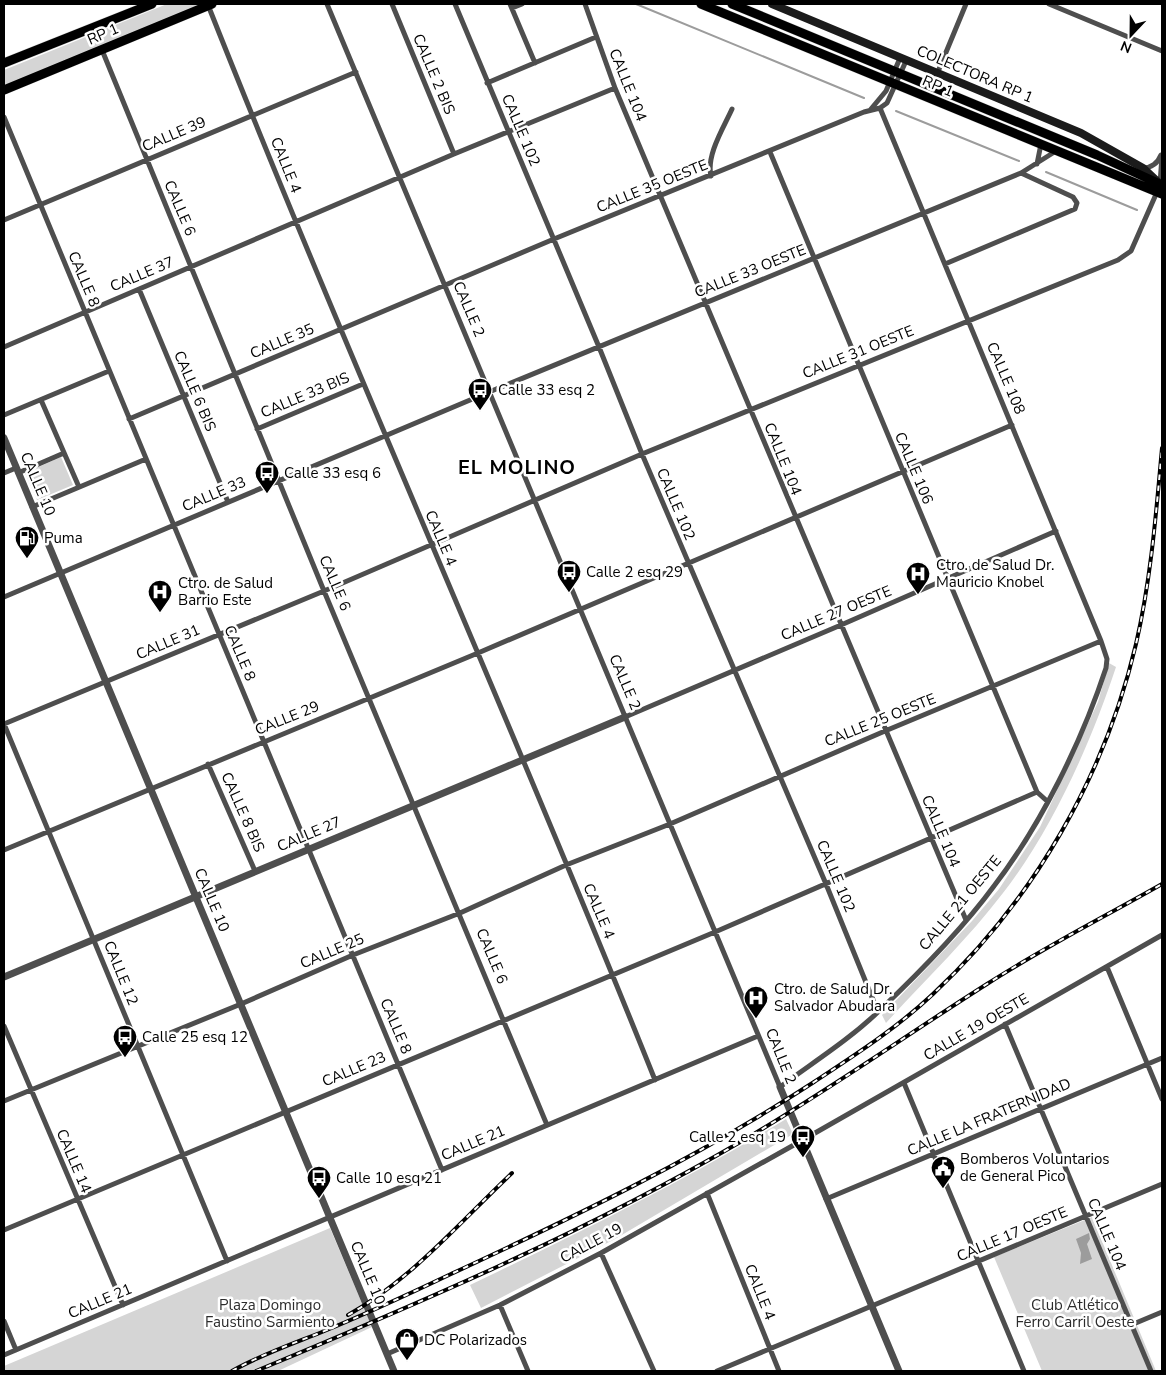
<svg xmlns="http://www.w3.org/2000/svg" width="1166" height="1375" font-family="'Nunito Sans',sans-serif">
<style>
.green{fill:#d5d5d5}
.water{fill:#9c9c9c}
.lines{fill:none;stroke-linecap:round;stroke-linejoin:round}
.stream{stroke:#9c9c9c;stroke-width:2}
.primary-casing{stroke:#dbdbdb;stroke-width:10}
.minor{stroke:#4e4e4e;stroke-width:5}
.tertiary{stroke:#4e4e4e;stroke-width:7}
.secondary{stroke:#1b1b1b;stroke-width:8}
.primary{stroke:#000;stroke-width:9}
.rail-casing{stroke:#000;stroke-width:4}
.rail{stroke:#fff;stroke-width:2;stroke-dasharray:5.5;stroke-linecap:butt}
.labels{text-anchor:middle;stroke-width:5;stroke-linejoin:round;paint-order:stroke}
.street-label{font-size:15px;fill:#000;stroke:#fff}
.poi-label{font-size:15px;fill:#000;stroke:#fff;text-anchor:start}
.park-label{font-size:15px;fill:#2c2c2c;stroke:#fff}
.district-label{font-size:20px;font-weight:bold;letter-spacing:1px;fill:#000;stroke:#fff}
</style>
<rect width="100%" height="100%" fill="#fff"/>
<path class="green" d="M167,4H201L4,87V70Z
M61,457L73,485L37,500L25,473Z
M1109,663L1116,667C1091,743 1052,830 1003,893C968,939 925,980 886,1023L882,1015L972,921L999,889L1040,827L1098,702Z
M786,1119L793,1134L615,1239L481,1308L470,1285C577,1234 684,1181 786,1119Z
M1092,1217L1156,1371H1042L994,1257Z
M330,1228L372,1327L278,1371H4V1366Z"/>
<path class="water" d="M1089,1233L1090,1239L1087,1244L1092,1259L1080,1264L1081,1253L1076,1239Z"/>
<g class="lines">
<path class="stream" d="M636,4L864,98
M896,111L1019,161
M1046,172L1137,210"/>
<defs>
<path id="primary" d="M701,4L1162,194
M732,4L1097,155L1162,185
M4,63L152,4
M4,90L212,4"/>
</defs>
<use href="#primary" class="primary-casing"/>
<path class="minor" d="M327,4L780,1087C812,1063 849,1040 879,1011C919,973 961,931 994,886C1041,825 1082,741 1106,668L1107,659L1101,641L880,108
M392,4L454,154
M455,4L599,347L642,454L826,884L878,1012
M510,4L535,63
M585,4L615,88L660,195L966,920
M1049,4L1162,51
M208,5C351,366 511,720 655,1080
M512,8L522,4
M102,50L324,591L547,1125
M937,74L966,4
M487,83L596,37
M871,109L886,91L900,58
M4,117L442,1170
M770,152L1037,792L1047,801
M1037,164L1041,144
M1143,168C1151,168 1158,163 1161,155
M711,176C706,155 724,127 732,109
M1160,184L1162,156
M4,220L356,72
M945,264L1075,209L1077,203L1073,197L1021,173
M139,289L228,502
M4,347L454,154L615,88
M41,400L79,487
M4,415L109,371
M129,419L554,239L864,112L880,108L887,103L906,61
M257,429L363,384
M4,473L16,468
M18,473L64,453
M32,507L146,459
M4,597L489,392L1021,173L1056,151
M625,717L841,625L1056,531
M4,724L324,591L642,454L1118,260L1131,251L1157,192
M4,724L227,1261
M208,764L255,871
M4,850L478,653L1012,425
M1107,967L1162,1099
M1005,1024L1151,1371
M4,1026L123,1305
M904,1083L1024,1371
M4,1101L241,1004L353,955L460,913L566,865L670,824L885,731L1101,641
M707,1193L779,1371
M826,1199L1162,1058
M4,1230L715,932L1037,792
M601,1253L654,1371
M500,1305L528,1371
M4,1321L16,1350
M1131,1325L1162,1312
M387,1354L500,1305L601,1253L801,1141L1162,935
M4,1355L758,1036
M717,1371L1162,1184"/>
<path class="tertiary" d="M4,438L394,1371
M4,977L625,717
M780,1087L899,1371"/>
<path class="secondary" d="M772,4L1081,133L1143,168L1159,183"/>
<use href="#primary" class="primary"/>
<defs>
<path id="rail" d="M348,1315C411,1280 460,1222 512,1173
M232,1371C260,1355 292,1344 322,1332C366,1314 409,1294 451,1274C576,1216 699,1157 814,1082C855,1055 897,1028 933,994C1033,901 1105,776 1136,644C1151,579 1156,514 1162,448
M256,1371C420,1303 588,1231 742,1141C826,1092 905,1036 987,984C1043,948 1104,917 1162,884"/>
</defs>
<use href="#rail" class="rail-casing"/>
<use href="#rail" class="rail"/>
</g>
<defs>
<symbol id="bus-pin" viewBox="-11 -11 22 30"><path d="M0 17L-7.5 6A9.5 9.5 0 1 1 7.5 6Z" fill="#000" stroke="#fff"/><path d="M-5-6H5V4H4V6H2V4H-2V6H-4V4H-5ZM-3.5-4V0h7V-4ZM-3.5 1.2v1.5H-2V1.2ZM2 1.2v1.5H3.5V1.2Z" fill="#fff"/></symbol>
<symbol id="fuel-pin" viewBox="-11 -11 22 30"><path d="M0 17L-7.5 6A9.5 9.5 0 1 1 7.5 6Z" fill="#000" stroke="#fff"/><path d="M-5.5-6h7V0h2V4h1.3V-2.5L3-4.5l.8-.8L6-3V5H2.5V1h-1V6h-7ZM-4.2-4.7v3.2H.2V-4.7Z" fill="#fff"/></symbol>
<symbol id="hospital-pin" viewBox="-11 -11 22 30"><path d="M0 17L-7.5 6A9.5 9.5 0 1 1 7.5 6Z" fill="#000" stroke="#fff"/><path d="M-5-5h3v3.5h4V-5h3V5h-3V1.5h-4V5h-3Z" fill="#fff"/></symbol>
<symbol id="civic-pin" viewBox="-11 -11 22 30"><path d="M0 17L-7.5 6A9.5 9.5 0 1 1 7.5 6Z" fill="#000" stroke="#fff"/><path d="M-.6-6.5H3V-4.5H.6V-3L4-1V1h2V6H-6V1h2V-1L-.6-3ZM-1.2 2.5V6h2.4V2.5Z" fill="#fff"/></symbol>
<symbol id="shop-pin" viewBox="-11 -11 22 30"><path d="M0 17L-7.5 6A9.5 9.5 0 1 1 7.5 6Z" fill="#000" stroke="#fff"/><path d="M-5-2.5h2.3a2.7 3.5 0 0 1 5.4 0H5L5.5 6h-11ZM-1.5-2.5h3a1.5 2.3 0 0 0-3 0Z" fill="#fff"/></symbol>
</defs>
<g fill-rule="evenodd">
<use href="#bus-pin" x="466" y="376" width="28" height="38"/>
<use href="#bus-pin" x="253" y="459" width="28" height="38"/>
<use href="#fuel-pin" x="13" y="524" width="28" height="38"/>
<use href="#bus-pin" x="555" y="558" width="28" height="38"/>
<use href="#hospital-pin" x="904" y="560" width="28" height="38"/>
<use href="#hospital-pin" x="146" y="578" width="28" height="38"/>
<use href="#hospital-pin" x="742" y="984" width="28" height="38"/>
<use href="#bus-pin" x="111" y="1023" width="28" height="38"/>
<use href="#bus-pin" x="789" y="1123" width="28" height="38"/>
<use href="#civic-pin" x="929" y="1154" width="28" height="38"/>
<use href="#bus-pin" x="305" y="1164" width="28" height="38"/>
<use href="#shop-pin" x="393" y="1326" width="28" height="38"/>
</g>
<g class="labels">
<g class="street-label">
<text transform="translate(103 34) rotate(-23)" y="5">RP 1</text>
<text transform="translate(434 74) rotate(67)" y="5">CALLE 2 BIS</text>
<text transform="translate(975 74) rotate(23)" y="5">COLECTORA RP 1</text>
<text transform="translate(628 85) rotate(68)" y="5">CALLE 104</text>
<text transform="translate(938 86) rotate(23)" y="5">RP 1</text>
<text transform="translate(521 130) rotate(67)" y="5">CALLE 102</text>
<text transform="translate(174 134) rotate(-23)" y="5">CALLE 39</text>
<text transform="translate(286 165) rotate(68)" y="5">CALLE 4</text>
<text transform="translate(652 186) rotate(-22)" y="5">CALLE 35 OESTE</text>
<text transform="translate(180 208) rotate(67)" y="5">CALLE 6</text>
<text transform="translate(750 271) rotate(-22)" y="5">CALLE 33 OESTE</text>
<text transform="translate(142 274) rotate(-23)" y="5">CALLE 37</text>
<text transform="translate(84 279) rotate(67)" y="5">CALLE 8</text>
<text transform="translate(469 309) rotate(67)" y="5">CALLE 2</text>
<text transform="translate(282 341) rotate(-23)" y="5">CALLE 35</text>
<text transform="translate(858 352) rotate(-22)" y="5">CALLE 31 OESTE</text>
<text transform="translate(1006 378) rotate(67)" y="5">CALLE 108</text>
<text transform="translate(195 391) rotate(67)" y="5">CALLE 6 BIS</text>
<text transform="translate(305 395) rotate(-23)" y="5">CALLE 33 BIS</text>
<text transform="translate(783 459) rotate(68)" y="5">CALLE 104</text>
<text transform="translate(914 468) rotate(67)" y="5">CALLE 106</text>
<text transform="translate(38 484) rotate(67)" y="5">CALLE 10</text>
<text transform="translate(214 494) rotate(-23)" y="5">CALLE 33</text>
<text transform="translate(676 504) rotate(67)" y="5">CALLE 102</text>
<text transform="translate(441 538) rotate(67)" y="5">CALLE 4</text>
<text transform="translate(335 583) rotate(67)" y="5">CALLE 6</text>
<text transform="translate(836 613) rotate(-23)" y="5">CALLE 27 OESTE</text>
<text transform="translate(168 642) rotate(-23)" y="5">CALLE 31</text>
<text transform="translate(240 653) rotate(67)" y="5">CALLE 8</text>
<text transform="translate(625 682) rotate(67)" y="5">CALLE 2</text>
<text transform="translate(287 718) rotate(-22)" y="5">CALLE 29</text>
<text transform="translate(880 720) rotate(-22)" y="5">CALLE 25 OESTE</text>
<text transform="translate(243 812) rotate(66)" y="5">CALLE 8 BIS</text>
<text transform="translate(941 831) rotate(67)" y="5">CALLE 104</text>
<text transform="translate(309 834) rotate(-23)" y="5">CALLE 27</text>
<text transform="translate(836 876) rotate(67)" y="5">CALLE 102</text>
<text transform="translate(212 900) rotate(67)" y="5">CALLE 10</text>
<text transform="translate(960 903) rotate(-50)" y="5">CALLE 21 OESTE</text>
<text transform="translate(599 911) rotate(67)" y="5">CALLE 4</text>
<text transform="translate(332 951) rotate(-23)" y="5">CALLE 25</text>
<text transform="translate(492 956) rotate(67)" y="5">CALLE 6</text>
<text transform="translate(121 973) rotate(68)" y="5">CALLE 12</text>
<text transform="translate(396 1026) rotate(67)" y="5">CALLE 8</text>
<text transform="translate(976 1027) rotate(-30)" y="5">CALLE 19 OESTE</text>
<text transform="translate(781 1056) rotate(68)" y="5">CALLE 2</text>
<text transform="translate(354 1069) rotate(-23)" y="5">CALLE 23</text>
<text transform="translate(989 1117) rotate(-23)" y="5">CALLE LA FRATERNIDAD</text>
<text transform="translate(473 1143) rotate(-23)" y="5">CALLE 21</text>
<text transform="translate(74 1161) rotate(67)" y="5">CALLE 14</text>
<text transform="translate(1012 1234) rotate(-23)" y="5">CALLE 17 OESTE</text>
<text transform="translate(1107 1234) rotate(67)" y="5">CALLE 104</text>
<text transform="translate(591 1243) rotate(-28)" y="5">CALLE 19</text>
<text transform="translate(368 1273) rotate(67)" y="5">CALLE 10</text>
<text transform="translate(760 1292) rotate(68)" y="5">CALLE 4</text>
<text transform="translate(100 1301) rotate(-23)" y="5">CALLE 21</text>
</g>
<g class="poi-label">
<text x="498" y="395">Calle 33 esq 2</text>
<text x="284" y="478">Calle 33 esq 6</text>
<text x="44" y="543">Puma</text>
<text x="936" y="570">Ctro. de Salud Dr.<tspan x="936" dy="17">Mauricio Knobel</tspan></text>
<text x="586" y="577">Calle 2 esq 29</text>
<text x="178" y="588">Ctro. de Salud<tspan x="178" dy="17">Barrio Este</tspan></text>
<text x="774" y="994">Ctro. de Salud Dr.<tspan x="774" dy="17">Salvador Abudara</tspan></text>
<text x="142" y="1042">Calle 25 esq 12</text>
<text x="786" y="1142" text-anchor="end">Calle 2 esq 19</text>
<text x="960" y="1164">Bomberos Voluntarios<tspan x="960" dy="17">de General Pico</tspan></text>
<text x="336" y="1183">Calle 10 esq 21</text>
<text x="424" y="1345">DC Polarizados</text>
</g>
<g class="park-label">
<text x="270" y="1310">Plaza Domingo<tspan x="270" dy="17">Faustino Sarmiento</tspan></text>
<text x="1075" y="1310">Club Atlético<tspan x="1075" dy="17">Ferro Carril Oeste</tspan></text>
</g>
<g class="district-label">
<text x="517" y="474">EL MOLINO</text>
</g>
</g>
<rect width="1166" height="1375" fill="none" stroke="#000000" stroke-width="10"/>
<g transform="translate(1131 35) rotate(202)" stroke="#ffffff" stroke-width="4" paint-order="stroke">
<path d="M0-4L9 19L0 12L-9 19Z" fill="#000000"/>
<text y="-8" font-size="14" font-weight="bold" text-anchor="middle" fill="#000000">N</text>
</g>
</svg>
